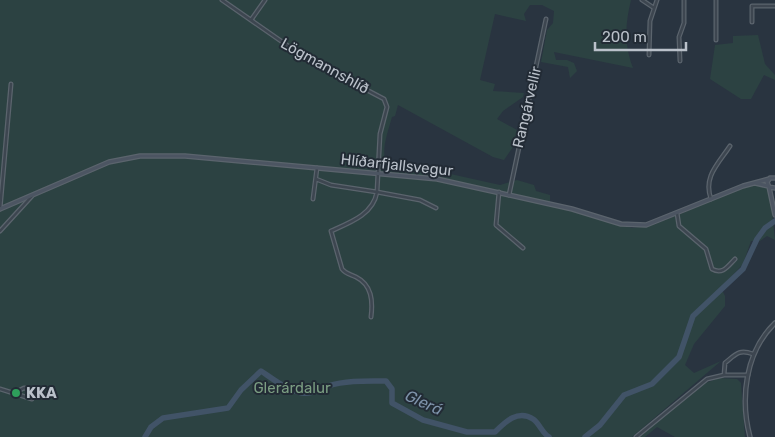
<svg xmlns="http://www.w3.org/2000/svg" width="775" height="437" font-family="Rubik,sans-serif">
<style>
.green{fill:#2c4242}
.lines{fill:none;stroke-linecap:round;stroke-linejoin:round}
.river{stroke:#415367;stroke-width:5.5}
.minor-casing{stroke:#5b646d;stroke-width:5}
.tertiary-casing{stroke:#5b646d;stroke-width:5.5}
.secondary-casing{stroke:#5b646d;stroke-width:5.5}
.minor{stroke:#3d4650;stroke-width:2.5}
.tertiary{stroke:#3d4650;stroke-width:3}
.secondary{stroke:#4c5562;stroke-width:3}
.leisure-dot{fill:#2e9e5b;stroke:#222b35;stroke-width:2}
.labels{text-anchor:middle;stroke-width:4;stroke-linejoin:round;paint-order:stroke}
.street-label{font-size:15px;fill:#bac1ca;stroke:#222b35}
.park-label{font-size:15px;fill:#7b9d82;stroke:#222b35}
.poi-label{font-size:15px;font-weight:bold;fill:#bac1ca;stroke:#222b35;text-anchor:start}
.water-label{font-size:16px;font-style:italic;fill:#7e93aa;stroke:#222b35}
</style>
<rect width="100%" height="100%" fill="#293440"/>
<path class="green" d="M0,0H631C625,25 624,44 633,68L554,52L556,60H567L574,63L577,71L570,78L568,67L541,62L547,30L553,23L554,11L542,5H530L524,14L526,21L495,14L480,80L495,84L493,91L524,93L523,97L503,111L497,119L517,130L513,147L504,160L493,157L398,105L395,116L392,117C388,132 380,151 387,165L428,169L500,185L517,180L534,185L536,191L550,195V205L632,228L653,225L748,186L755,184L768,188L770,193L775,240L767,236L760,241H751L743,264L721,288L725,296V306L694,344L685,365L694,373L721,361L632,437H0Z
M758,35L765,64L775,75V80L764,75L751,99H741L710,79L715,45L733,43V36Z
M719,378L737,379L741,383L745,437H675L657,427L645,437H638L706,383Z"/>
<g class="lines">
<path class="river" d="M145,437L151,427L163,418L228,408L241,390L261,371C273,379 288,391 302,393C313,395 318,388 328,386C347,380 367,381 386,381L392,389V403L423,420L467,432H495C505,422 518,409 533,419C540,424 542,433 549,437
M585,437L600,425L624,395L652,384L679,357L693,316L743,269L757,239L765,228L775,221"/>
<defs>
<path id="minor" d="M222,0L304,57L384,99L387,107L380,134L377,192L420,200L436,208
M642,0L654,8
M251,20L265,0
M752,22V6H775
M716,40V0
M649,55L650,21L657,0
M680,61L679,37L684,23V0
M316,179L331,185L377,192C373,215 349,223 331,231L342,269C346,274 350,274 356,277C372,285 373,301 371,317
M499,192L496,225L523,248
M509,195L546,19
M313,199L317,168
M711,199C703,177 718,164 730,146
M0,209L11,84
M677,213L679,226L706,249L712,269C723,275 728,266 735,259
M0,231L32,196
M724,375L725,363C736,354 739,349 753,354
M0,389L32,399
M16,392L24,388L40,390
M636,437L707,379L724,375H748"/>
<path id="tertiary" d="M750,437C740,399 745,352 775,323"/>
<path id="secondary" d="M775,178H770L767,182L769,187L775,188
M755,183L768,186
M769,187L775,215
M0,209L109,162L140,156H185L437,179L572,209L621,224L646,225L743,186L769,179"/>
</defs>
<use href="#minor" class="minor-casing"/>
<use href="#tertiary" class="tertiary-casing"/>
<use href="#secondary" class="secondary-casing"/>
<use href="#minor" class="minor"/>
<use href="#tertiary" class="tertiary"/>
<use href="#secondary" class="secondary"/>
</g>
<circle class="leisure-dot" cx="16" cy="393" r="5"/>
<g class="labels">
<g class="street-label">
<text transform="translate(325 66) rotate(29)" y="5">Lögmannshlíð</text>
<text transform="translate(527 107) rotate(-77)" y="5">Rangárvellir</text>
<text transform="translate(397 165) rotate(6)" y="5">Hlíðarfjallsvegur</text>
</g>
<g class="park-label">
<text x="292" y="393">Glerárdalur</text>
</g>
<g class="poi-label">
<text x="26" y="398">KKA</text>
</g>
<g class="water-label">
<text transform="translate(424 402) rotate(24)" y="6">Glerá</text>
</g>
</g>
<path d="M595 42v8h91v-8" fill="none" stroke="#bac1ca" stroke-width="2.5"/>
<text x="602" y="42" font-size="15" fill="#bac1ca" stroke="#222b35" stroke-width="4" paint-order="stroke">200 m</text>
</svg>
